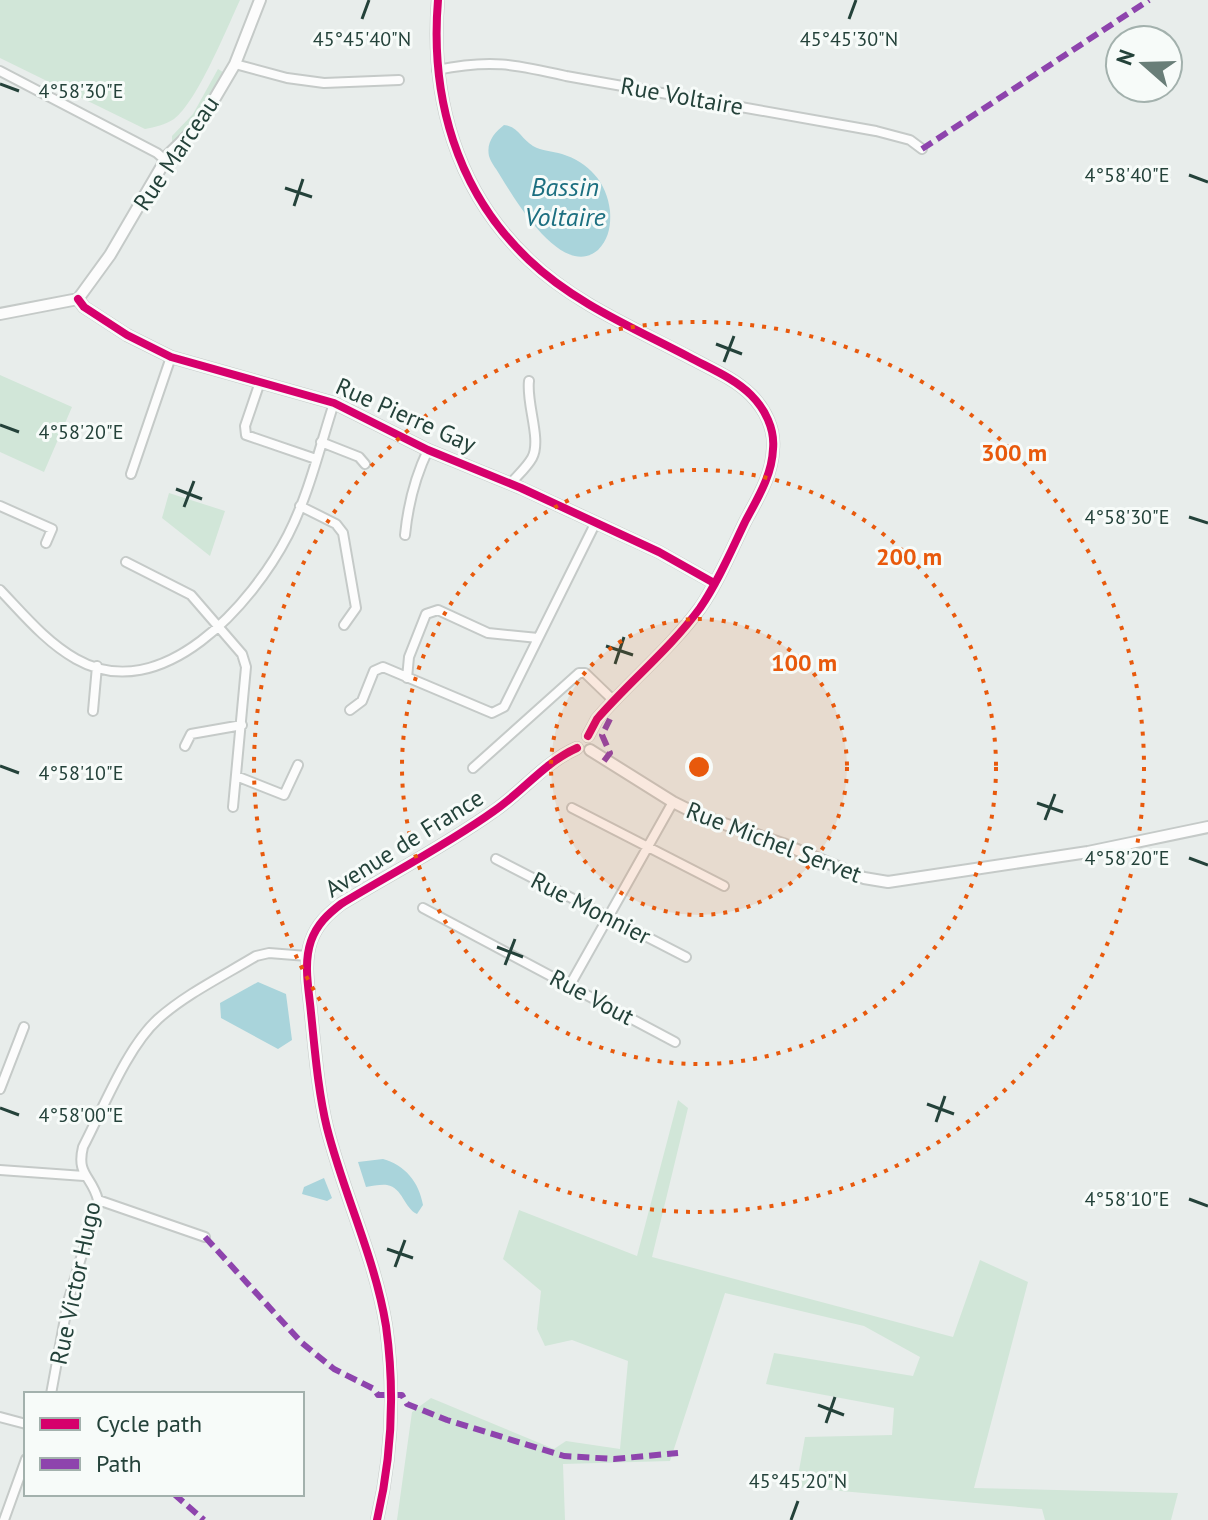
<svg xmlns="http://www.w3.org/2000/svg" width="1208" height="1520" viewBox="0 0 1208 1520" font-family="'PT Sans',sans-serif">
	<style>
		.green { fill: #d1e6d8 }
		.water { fill: #a9d4db }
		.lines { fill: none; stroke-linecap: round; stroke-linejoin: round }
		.minor-casing { stroke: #c5cac8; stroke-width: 12 }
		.tertiary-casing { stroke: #c5cac8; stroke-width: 14 }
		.minor { stroke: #fcfcfc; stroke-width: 8 }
		.tertiary { stroke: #fcfcfc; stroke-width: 10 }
		.quiet { stroke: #8e44ad; stroke-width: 6; stroke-dasharray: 12 6; stroke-linecap: butt }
		.cycleway-casing { stroke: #f7fbf9; stroke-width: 13 }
		.cycleway { stroke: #d6006c; stroke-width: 8 }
		.ticks { fill: none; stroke: #24423a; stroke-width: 3 }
		.ring { fill: none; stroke: #e8590c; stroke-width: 4; stroke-dasharray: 4 8 }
		.labels { text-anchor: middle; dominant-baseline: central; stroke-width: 6; stroke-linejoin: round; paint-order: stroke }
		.street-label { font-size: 24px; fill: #24423a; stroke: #f7fbf9 }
		.water-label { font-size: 26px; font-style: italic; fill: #1c6f80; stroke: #f7fbf9 }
		.ticks-label { font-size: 20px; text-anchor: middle; fill: #24423a; stroke: #f7fbf9; stroke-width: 6; stroke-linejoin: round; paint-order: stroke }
		.centre { fill: #e8590c; stroke: #f7fbf9; stroke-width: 4 }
		.ring-label { font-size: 24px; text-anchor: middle; font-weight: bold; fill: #e8590c; stroke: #f7fbf9; stroke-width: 6; stroke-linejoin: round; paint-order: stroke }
	</style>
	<rect width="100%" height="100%" fill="#e8edeb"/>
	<path class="green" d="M 0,0 L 240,0 C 227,28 197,102 174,119 C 165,125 155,127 145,129 L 0,58 Z
		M 218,69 L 223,72 L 195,122 L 172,142 L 172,136 L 193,114 Z
		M 0,375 L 72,407 L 44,472 L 0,452 Z
		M 169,493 L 225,511 L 210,556 L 162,518 Z
		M 678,1100 L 688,1108 L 652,1257 L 953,1337 L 980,1260 L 1028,1282 L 974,1488 L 1178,1493 L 1171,1520 L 1045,1520 L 1042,1509 L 796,1487 L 805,1437 L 892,1435 L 894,1408 L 766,1384 L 774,1353 L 913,1376 L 920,1357 L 864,1326 L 725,1293 L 670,1461 L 563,1464 L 565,1520 L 397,1520 L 412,1412 L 431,1398 L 554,1449 L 566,1441 L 620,1449 L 628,1361 L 572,1340 L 545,1346 L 537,1329 L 541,1291 L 503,1259 L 519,1210 L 637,1256 Z"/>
	<path class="water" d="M 504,125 C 519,127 521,139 533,146 C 542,151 552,151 562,154 C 588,162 607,182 610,211 C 611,225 609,239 598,250 C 563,280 516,201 501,177 C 498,171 491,163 489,156 C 486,142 495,132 504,125 Z
		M 258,982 L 286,994 L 292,1040 L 278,1049 L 221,1018 L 220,1003 Z
		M 383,1159 C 405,1165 419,1182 423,1205 L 417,1214 C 404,1208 403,1188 387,1185 C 382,1184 372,1186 366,1187 L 358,1162 Z
		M 324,1178 L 332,1198 L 327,1201 L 302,1194 L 304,1187 Z"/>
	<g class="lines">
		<defs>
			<path id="minor" d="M 235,64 L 287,78 L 324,83 L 399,80
				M 437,70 C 490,59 514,64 566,76 L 876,131 L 910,140 L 922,149
				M 0,71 L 157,153 L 165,160
				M 260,382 L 245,426 L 246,435 L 316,459
				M 321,442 L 359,457 L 365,464
				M 131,474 L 171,357
				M 511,483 C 518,475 527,467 532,458 C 542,440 526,404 529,381
				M 0,506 L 52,529 L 46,543
				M 300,506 L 336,524 L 343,533 L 356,608 L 344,625
				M 405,535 C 408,505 415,477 428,450
				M 126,562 L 191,595 L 242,654 L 246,667 L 233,807
				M 0,590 C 24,615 46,642 76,659 C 162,708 253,603 288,535 C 309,494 320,446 334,403
				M 407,678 L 409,657 L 426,614 L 438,610 L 488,633 L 538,638
				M 350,710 L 362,701 L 374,671 L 383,667 L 492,713 L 504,707 L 595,524
				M 93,711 L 97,666
				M 185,746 L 191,734 L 242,725
				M 473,768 L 579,673 L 585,673 L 613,700
				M 236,776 L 284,795 L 298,765
				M 572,808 L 724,886
				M 496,859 L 686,957
				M 423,908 L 675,1042
				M 570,985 L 673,802
				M 0,1089 L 24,1027
				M 0,1170 L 84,1176
				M 98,1200 L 205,1237
				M 51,1394 L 68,1302 L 98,1200 C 92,1176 76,1175 83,1147 C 103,1109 127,1047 158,1019 C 186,994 223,976 256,956 L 269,953 L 307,956
				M 0,1417 L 26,1424
				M 4,1520 L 26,1459"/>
			<path id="tertiary" d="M 438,0 C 430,97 456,191 529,260 C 574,303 634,328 689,357 C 709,368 734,378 751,395 C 765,409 775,429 773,449 C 772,476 757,499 745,522 C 731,551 718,582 700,608 C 670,649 630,681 597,719 L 588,736
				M 78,299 L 84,307 L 127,335 L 171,357 L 334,403 L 428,450 L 521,488 L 659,552 L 714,583
				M 78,299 L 110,255 L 169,154 L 199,125 L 235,64 L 260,0
				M 0,314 L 78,299
				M 590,750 L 673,802 L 701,816 L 783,844 L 864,878 L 888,882 L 1088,852 L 1208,827
				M 377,1520 C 392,1456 395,1391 386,1326 C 375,1258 344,1195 327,1128 C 318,1091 315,1051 311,1013 C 309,990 303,964 311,941 C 317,924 328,914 341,904 C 392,873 445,846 494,811 C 522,792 545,762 577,748"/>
		</defs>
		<use href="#minor" class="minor-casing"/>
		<use href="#tertiary" class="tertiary-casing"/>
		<use href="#minor" class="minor"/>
		<use href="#tertiary" class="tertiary"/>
		<path class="quiet" d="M 922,149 L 1149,0
			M 604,761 L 610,753 L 602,735 L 610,719
			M 205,1237 L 302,1343 L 334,1369 L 374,1389 L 378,1395 L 402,1395 L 407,1404 L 447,1420 L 564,1456 L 614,1459 L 678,1453
			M 174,1494 L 204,1520"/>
		<defs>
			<path id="cycleway" d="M 438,0 C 430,97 456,191 529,260 C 574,303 634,328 689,357 C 709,368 734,378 751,395 C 765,409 775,429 773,449 C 772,476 757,499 745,522 C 731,551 718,582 700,608 C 670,649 630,681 597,719 L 588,736
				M 78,299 L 84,307 L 127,335 L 171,357 L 334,403 L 428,450 L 521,488 L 659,552 L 714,583
				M 377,1520 C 392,1456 395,1391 386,1326 C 375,1258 344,1195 327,1128 C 318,1091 315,1051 311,1013 C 309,990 303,964 311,941 C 317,924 328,914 341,904 C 392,873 445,846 494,811 C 522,792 545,762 577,748"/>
		</defs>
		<use href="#cycleway" class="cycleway-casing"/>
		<use href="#cycleway" class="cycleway"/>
	</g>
	<path class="ticks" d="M 362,19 L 369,0M 849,19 L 856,0M 0,84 L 19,91M 1189,175 L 1208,182M 285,188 L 312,197M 294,206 L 303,179M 716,344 L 742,354M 724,362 L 734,336M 0,425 L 19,432M 176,489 L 202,499M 184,507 L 194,481M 1189,517 L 1208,523M 606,646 L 633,655M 615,664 L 624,637M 0,766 L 19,773M 1037,803 L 1063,812M 1045,820 L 1055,794M 1189,858 L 1208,865M 497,947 L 523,957M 505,965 L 515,939M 927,1104 L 954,1114M 0,1108 L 19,1115M 936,1122 L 945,1096M 1189,1199 L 1208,1206M 387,1249 L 413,1258M 395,1267 L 405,1240M 818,1405 L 844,1415M 826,1423 L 835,1397M 791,1520 L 798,1501"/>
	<circle cx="699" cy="767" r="148" fill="#e8590c" fill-opacity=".12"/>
	<g class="ring">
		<circle cx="699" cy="767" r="148"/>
		<circle cx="699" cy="767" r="297"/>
		<circle cx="699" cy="767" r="445"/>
	</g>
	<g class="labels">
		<g class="street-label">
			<text transform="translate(682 96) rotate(10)">Rue Voltaire</text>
			<text transform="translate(176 153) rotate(-56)">Rue Marceau</text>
			<text transform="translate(406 415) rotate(24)">Rue Pierre Gay</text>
			<text transform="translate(774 842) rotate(21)">Rue Michel Servet</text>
			<text transform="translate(404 843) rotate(-32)">Avenue de France</text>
			<text transform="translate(591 908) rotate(27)">Rue Monnier</text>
			<text transform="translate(592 997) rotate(28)">Rue Vout</text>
			<text transform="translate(75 1283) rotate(-78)">Rue Victor Hugo</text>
		</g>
		<g class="water-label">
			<text x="565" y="186">Bassin<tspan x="565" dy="30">Voltaire</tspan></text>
		</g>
	</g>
	<g class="ticks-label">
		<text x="362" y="46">45°45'40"N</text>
		<text x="849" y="46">45°45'30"N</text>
		<text x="81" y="98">4°58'30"E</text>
		<text x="1127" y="182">4°58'40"E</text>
		<text x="81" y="439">4°58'20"E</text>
		<text x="1127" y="524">4°58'30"E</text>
		<text x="81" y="780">4°58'10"E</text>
		<text x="1127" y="865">4°58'20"E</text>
		<text x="81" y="1122">4°58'00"E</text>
		<text x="1127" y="1206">4°58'10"E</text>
		<text x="798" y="1488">45°45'20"N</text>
	</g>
	<circle cx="699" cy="767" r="12" class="centre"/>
	<g class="ring-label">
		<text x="1014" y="461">300 m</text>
		<text x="909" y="565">200 m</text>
		<text x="804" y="671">100 m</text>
	</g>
	<rect x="24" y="1392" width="280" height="104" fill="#f7fbf9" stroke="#a3b1ad" stroke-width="2"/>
	<rect x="40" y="1418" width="40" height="12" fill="#d6006c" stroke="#a3b1ad" stroke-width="2"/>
	<text x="96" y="1432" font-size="24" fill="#24423a">Cycle path</text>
	<rect x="40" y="1458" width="40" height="12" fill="#8e44ad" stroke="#a3b1ad" stroke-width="2"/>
	<text x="96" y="1472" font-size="24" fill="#24423a">Path</text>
	<g transform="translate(1144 64) rotate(290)"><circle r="38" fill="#f7fbf9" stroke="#a3b1ad" stroke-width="2"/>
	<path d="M0-6L14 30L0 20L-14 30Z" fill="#697e78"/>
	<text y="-12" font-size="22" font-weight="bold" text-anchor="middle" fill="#24423a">N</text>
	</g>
</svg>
